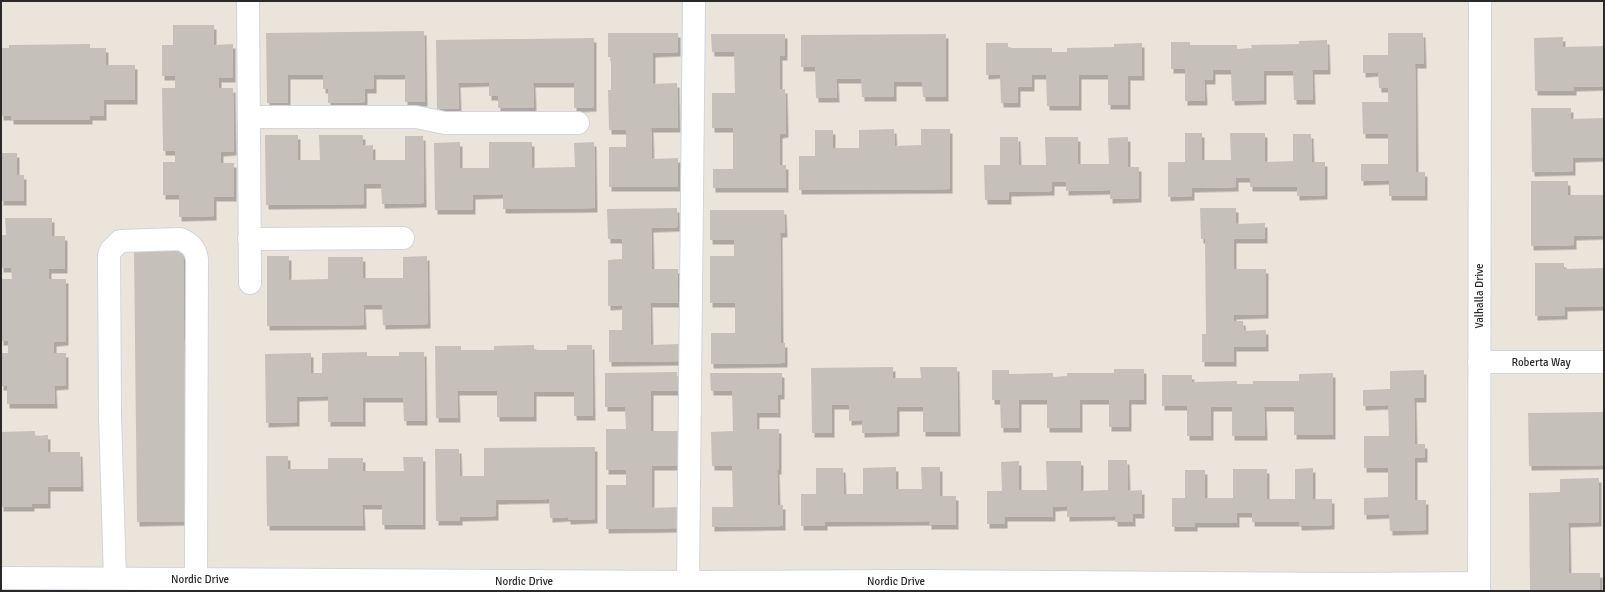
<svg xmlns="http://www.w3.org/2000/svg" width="1605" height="592" viewBox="0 0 1605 592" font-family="Signika,sans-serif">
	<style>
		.building { fill: #c6c0bb; filter: url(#shadow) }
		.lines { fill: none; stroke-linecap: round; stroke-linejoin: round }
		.minor-casing { stroke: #d1d4e1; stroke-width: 24 }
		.minor { stroke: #fff; stroke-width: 22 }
		.labels { text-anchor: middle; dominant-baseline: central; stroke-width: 3; stroke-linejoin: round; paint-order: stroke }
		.street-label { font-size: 11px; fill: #292929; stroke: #fff }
	</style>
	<defs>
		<filter id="shadow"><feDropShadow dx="2.5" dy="4.5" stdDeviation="0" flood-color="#0004"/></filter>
	</defs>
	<rect width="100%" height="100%" fill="#eae4db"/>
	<path class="building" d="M 173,25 L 214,25 L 214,45 L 233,44 L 233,78 L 219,78 L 219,88 L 233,88 L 234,151 L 221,152 L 221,163 L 234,163 L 234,197 L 214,197 L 214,216 L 179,217 L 179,195 L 163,195 L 163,162 L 175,162 L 175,151 L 163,151 L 162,88 L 175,88 L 175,76 L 162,76 L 162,45 L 173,45 Z
		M 424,31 L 425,102 L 405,102 L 405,75 L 374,75 L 374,89 L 365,89 L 365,102 L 328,103 L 328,89 L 323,89 L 323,75 L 288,75 L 288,103 L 267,103 L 266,33 Z
		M 608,33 L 678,33 L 678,52 L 653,53 L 653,84 L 677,83 L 678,128 L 651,128 L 652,159 L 678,158 L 678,187 L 609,187 L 609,147 L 626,147 L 626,130 L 609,130 L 608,90 L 611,90 L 611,57 L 608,57 Z
		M 1388,33 L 1423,33 L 1424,64 L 1415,64 L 1416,172 L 1425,172 L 1425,196 L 1389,196 L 1389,180 L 1361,181 L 1361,164 L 1388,164 L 1388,134 L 1363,134 L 1362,102 L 1388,102 L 1388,88 L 1379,88 L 1378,72 L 1363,73 L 1363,55 L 1388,55 Z
		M 711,34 L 785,34 L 785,56 L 780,56 L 780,89 L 785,89 L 786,133 L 780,134 L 780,165 L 786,165 L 786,188 L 713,188 L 713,169 L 733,169 L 733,128 L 712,128 L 712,93 L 735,93 L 734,52 L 712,52 Z
		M 946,34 L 946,97 L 923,97 L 922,82 L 894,82 L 894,97 L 862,97 L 861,79 L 836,79 L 837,98 L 816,98 L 815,67 L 801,67 L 801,35 Z
		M 1563,37 L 1563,47 L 1604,46 L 1604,86 L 1574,87 L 1574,91 L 1535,91 L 1534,38 Z
		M 594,38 L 594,107 L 574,108 L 574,83 L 533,83 L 534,108 L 498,108 L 498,96 L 489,96 L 489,82 L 458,83 L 459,109 L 437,109 L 436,40 Z
		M 1327,40 L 1328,70 L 1312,70 L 1313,100 L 1294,100 L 1293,71 L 1264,71 L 1264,100 L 1232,101 L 1231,70 L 1213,70 L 1213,80 L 1204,80 L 1205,101 L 1185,101 L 1185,69 L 1171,69 L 1171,42 L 1190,42 L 1190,45 L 1237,45 L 1237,49 L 1252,48 L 1251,45 L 1299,44 L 1299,41 Z
		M 986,43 L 1008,43 L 1008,48 L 1052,48 L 1052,52 L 1067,52 L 1067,48 L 1114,47 L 1114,44 L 1142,43 L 1142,76 L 1128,76 L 1128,105 L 1108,105 L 1108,75 L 1079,75 L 1079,106 L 1047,106 L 1046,75 L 1032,75 L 1032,87 L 1018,87 L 1018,103 L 1001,103 L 1000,74 L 986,75 Z
		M 90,44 L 90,48 L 106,48 L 106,65 L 135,65 L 135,100 L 104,100 L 104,116 L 90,116 L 90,120 L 11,120 L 11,116 L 1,116 L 1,48 L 9,48 L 9,45 Z
		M 1531,108 L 1571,108 L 1571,119 L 1604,118 L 1604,157 L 1573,158 L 1573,171 L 1532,172 Z
		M 894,129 L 895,146 L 921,145 L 921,129 L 950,129 L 950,189 L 799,190 L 799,156 L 815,156 L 815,130 L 833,130 L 833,148 L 859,148 L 859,130 Z
		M 1185,133 L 1202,133 L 1202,160 L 1231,160 L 1230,133 L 1265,133 L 1265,162 L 1293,161 L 1293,134 L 1311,134 L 1312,162 L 1325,162 L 1325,195 L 1297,196 L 1297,187 L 1250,187 L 1250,178 L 1236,178 L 1236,187 L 1192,188 L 1192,196 L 1168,197 L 1168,162 L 1185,162 Z
		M 265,135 L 298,135 L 298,160 L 320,160 L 319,135 L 363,135 L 363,146 L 373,145 L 373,160 L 405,160 L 405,136 L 423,136 L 424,203 L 382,204 L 381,184 L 364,184 L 364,204 L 266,205 Z
		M 1000,137 L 1018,137 L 1019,165 L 1046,165 L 1045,137 L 1078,137 L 1078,164 L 1109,164 L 1108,138 L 1128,137 L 1128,167 L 1139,167 L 1139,198 L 1110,199 L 1110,190 L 1066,191 L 1066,182 L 1052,182 L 1052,191 L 1009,192 L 1009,200 L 985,200 L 984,165 L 1000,165 Z
		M 460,142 L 460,168 L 489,168 L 489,142 L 532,142 L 532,168 L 575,167 L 574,143 L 594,142 L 595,208 L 503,209 L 503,194 L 473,195 L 473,210 L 435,210 L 434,143 Z
		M 1,153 L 17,153 L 17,175 L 24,175 L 24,201 L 1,201 Z
		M 1531,181 L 1568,181 L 1568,195 L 1604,195 L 1604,235 L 1574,236 L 1574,245 L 1531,246 Z
		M 677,208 L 678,227 L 651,228 L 652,269 L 678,269 L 678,303 L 650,303 L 651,345 L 679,344 L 679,361 L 609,362 L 609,330 L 622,330 L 622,305 L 608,306 L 608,260 L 622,259 L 622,239 L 608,239 L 607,209 Z
		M 1200,208 L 1236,208 L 1236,224 L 1265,223 L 1265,239 L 1234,239 L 1234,269 L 1266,269 L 1266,314 L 1234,315 L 1234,321 L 1243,321 L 1244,331 L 1266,330 L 1266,347 L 1234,347 L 1234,362 L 1202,362 L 1202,334 L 1206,334 L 1205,239 L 1201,239 Z
		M 710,210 L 784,210 L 785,233 L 780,233 L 781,343 L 785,343 L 785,363 L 711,364 L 711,333 L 735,333 L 735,303 L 710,303 L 710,256 L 734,256 L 734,240 L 710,240 Z
		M 5,218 L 52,218 L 52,236 L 65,236 L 65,269 L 49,269 L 49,279 L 66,279 L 66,341 L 54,342 L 54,353 L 66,353 L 66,385 L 54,386 L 55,404 L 7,404 L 7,386 L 1,386 L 1,353 L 8,353 L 8,341 L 1,341 L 1,279 L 12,279 L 11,268 L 1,268 L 1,235 L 6,235 Z
		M 183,247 L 186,521 L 137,522 L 134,248 Z
		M 267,256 L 289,256 L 289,280 L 328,279 L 328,257 L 363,257 L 363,278 L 403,278 L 403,257 L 427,256 L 428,324 L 383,325 L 382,305 L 363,305 L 364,325 L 267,326 Z
		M 1535,263 L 1564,263 L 1564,269 L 1604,268 L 1604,306 L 1565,307 L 1565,315 L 1535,316 Z
		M 534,345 L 534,350 L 567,350 L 567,345 L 592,345 L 593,416 L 574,416 L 574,392 L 534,392 L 534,417 L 497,417 L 497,391 L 457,391 L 458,418 L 436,418 L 435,346 L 461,346 L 461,350 L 494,350 L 494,346 Z
		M 367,352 L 367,356 L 399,356 L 399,352 L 424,352 L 425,421 L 404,421 L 403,398 L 363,398 L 363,422 L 328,422 L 328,396 L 297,397 L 297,422 L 266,423 L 265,354 L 311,353 L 311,373 L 322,373 L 322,353 Z
		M 893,367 L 893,378 L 921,378 L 920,367 L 957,367 L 958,432 L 923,432 L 923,407 L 897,407 L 897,432 L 862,433 L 862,420 L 849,421 L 849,405 L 832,405 L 832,433 L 812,433 L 811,368 Z
		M 1114,369 L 1144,369 L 1144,400 L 1129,400 L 1129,427 L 1109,427 L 1109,400 L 1080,400 L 1080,428 L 1047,428 L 1047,400 L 1019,400 L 1019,428 L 1001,428 L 1000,400 L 992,400 L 992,370 L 1009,370 L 1009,374 L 1053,373 L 1053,377 L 1067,376 L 1067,373 L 1114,373 Z
		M 1424,370 L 1424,398 L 1414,398 L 1415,444 L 1425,444 L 1425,458 L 1415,458 L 1415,500 L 1426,500 L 1426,530 L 1390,531 L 1389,514 L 1364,515 L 1364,498 L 1388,497 L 1388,468 L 1364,468 L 1364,436 L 1389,436 L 1388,405 L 1363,406 L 1363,390 L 1390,389 L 1390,371 Z
		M 677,372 L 678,391 L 651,391 L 651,431 L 678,431 L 678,466 L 652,466 L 652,508 L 679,507 L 679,528 L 606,529 L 606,485 L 626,485 L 626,470 L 606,470 L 606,429 L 626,429 L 625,407 L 605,407 L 605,373 Z
		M 710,373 L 782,373 L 782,395 L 778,395 L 778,413 L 757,413 L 757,429 L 779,429 L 779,470 L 777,470 L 778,505 L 783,505 L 783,526 L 712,527 L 712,507 L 733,507 L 732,466 L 712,466 L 711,432 L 733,431 L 732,391 L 711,391 Z
		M 1333,373 L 1333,435 L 1294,435 L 1294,407 L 1264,407 L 1265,436 L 1232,436 L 1232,407 L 1211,407 L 1211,436 L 1187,436 L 1187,406 L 1162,406 L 1162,375 L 1192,375 L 1192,382 L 1237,381 L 1237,384 L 1253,384 L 1253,381 L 1299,381 L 1299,374 Z
		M 1604,412 L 1604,465 L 1529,466 L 1528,413 Z
		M 35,431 L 35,436 L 48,435 L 48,452 L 80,452 L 81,487 L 48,487 L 48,504 L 32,504 L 32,507 L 1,507 L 1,432 Z
		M 595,447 L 595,519 L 568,520 L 568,517 L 550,518 L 549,499 L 496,500 L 496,516 L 460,517 L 460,521 L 436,521 L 435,449 L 459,449 L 460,476 L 484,476 L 484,448 Z
		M 266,456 L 288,456 L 288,469 L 328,469 L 328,458 L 363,458 L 363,471 L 404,471 L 403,457 L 423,457 L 423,525 L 382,525 L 382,505 L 362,505 L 363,526 L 267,526 Z
		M 1108,460 L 1127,460 L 1128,491 L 1142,490 L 1142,514 L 1133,514 L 1133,522 L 1115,522 L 1115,516 L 1067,517 L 1067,506 L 1053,507 L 1053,517 L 1005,517 L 1005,524 L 987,524 L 987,491 L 1002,491 L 1001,462 L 1019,461 L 1019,490 L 1047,490 L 1046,461 L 1081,461 L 1081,491 L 1108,490 Z
		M 896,467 L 896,489 L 922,489 L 921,467 L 940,467 L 940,496 L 956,496 L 956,525 L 929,525 L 929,521 L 825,522 L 825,526 L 801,526 L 801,494 L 816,494 L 816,468 L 843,468 L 844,494 L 863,494 L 863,468 Z
		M 1313,468 L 1313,499 L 1332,499 L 1332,525 L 1299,526 L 1299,522 L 1252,522 L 1252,513 L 1237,513 L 1237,523 L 1195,523 L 1195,527 L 1172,527 L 1172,498 L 1185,498 L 1185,470 L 1205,470 L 1205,498 L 1233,498 L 1233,469 L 1267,469 L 1267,499 L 1295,499 L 1295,469 Z
		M 1599,478 L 1599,522 L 1568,523 L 1569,573 L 1600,573 L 1600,591 L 1530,591 L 1529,493 L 1560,492 L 1560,479 Z"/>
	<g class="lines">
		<defs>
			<path id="minor" d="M 248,1 L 250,283
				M 249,117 L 416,117 L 445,123 L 578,123
				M 249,239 L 403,238
				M 1479,362 L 1604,362
				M 1,578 L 688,582 L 913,581 L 1353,584 L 1479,583
				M 115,578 L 110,416 L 109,255 L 111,250 L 120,241 L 180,239 C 190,243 195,248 197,259 L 196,579
				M 688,582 L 694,1
				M 1479,591 L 1480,1"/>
		</defs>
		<use href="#minor" class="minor-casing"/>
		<use href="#minor" class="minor"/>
	</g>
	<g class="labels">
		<g class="street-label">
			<text transform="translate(1479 296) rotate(-90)">Valhalla Drive</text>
			<text x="1541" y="362">Roberta Way</text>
			<text x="200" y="579">Nordic Drive</text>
			<text x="524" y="581">Nordic Drive</text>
			<text x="896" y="581">Nordic Drive</text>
		</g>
	</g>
	<rect width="1605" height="592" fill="none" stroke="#292929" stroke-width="4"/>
</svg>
